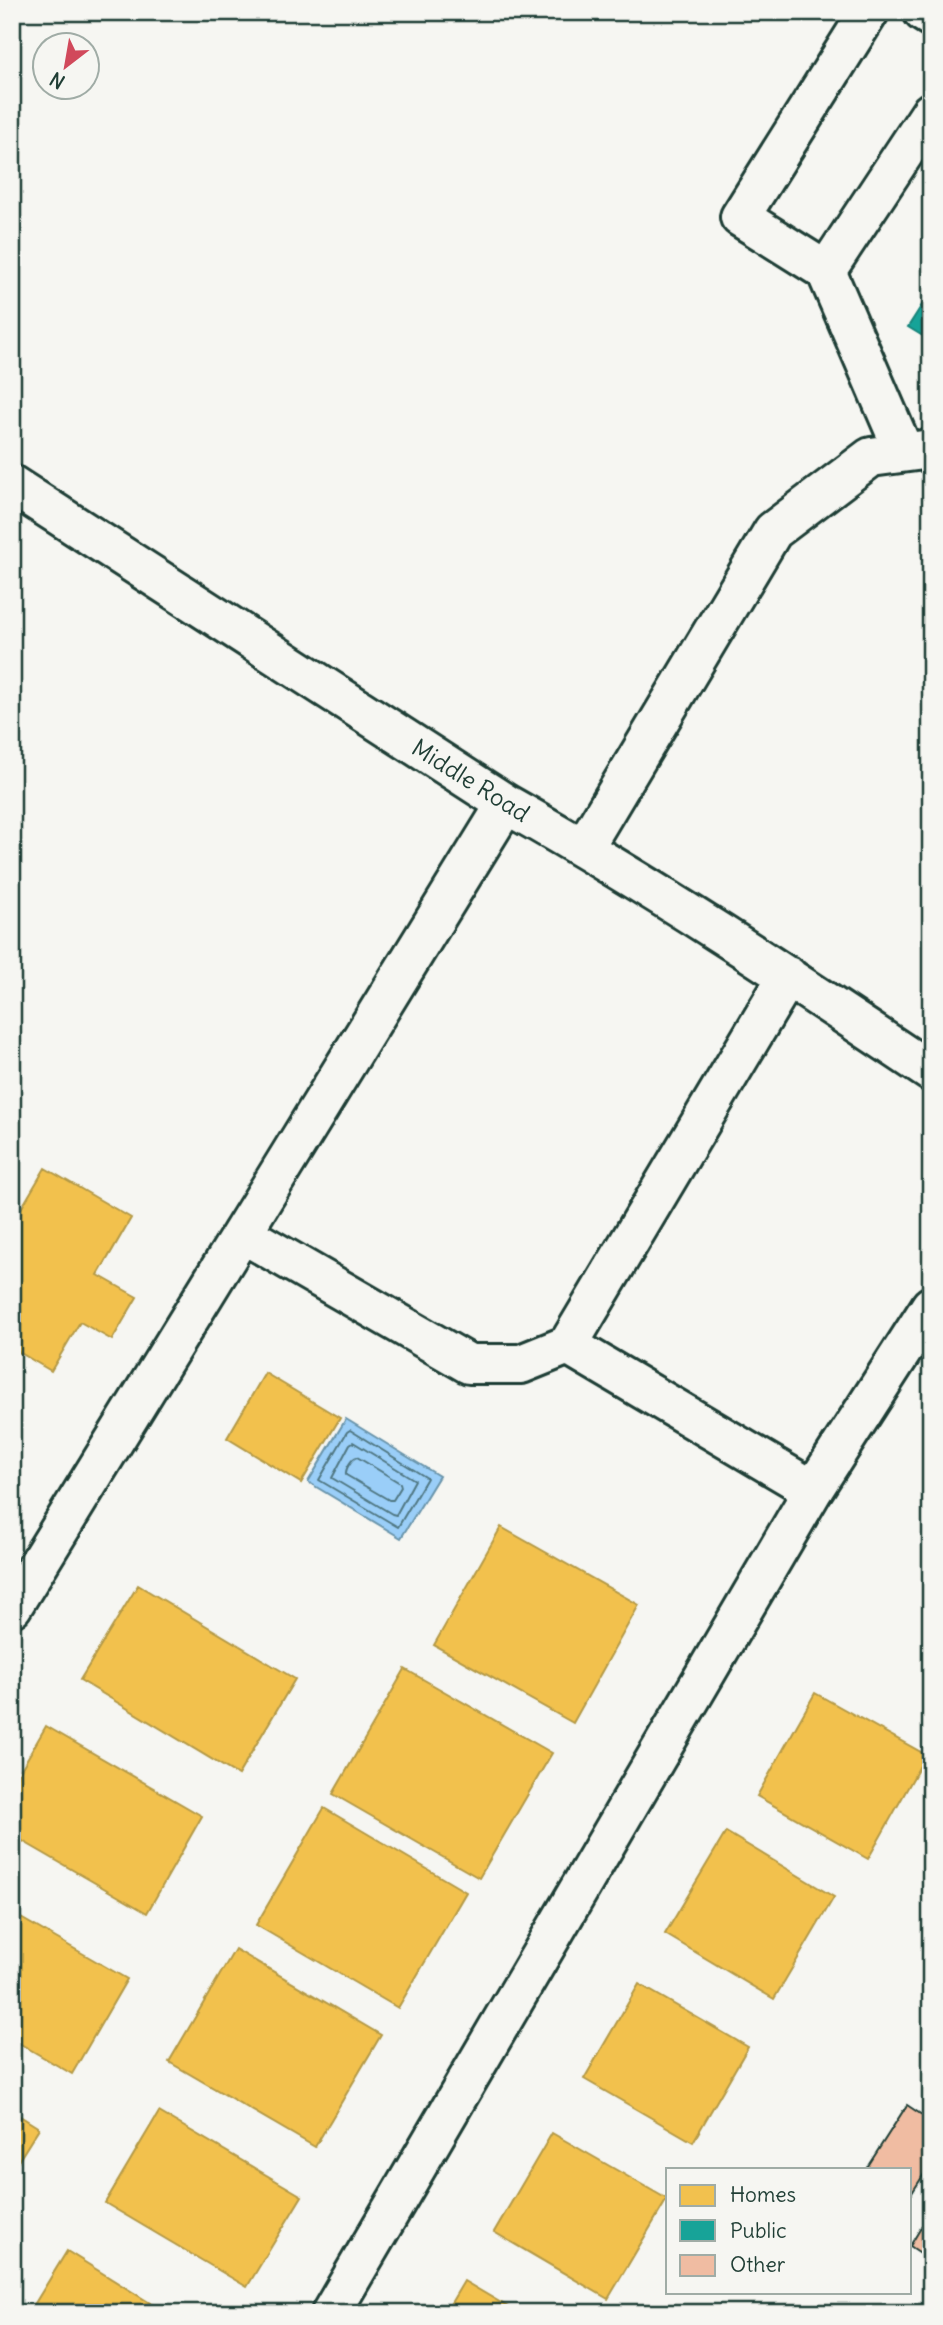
<svg xmlns="http://www.w3.org/2000/svg" width="943" height="2325" viewBox="0 0 943 2325" font-family="Delius,sans-serif">
	<style>
		.water { fill: #9acef8; stroke: #6994aa; stroke-width: 2 }
		.homes { fill: #f2c14e; stroke: #b39946; stroke-width: 2 }
		.public { fill: #17a398; stroke: #19847a; stroke-width: 2 }
		.lines { fill: none; stroke-linecap: round; stroke-linejoin: round }
		.shore { stroke: #507782; stroke-width: 2 }
		.building { fill: #f0bca2; stroke: #1f3d34; stroke-width: 2 }
		.minor-casing { stroke: #1f3d34; stroke-width: 44 }
		.minor { stroke: #f6f6f2; stroke-width: 38 }
		.labels { text-anchor: middle; dominant-baseline: central; stroke-width: 7; stroke-linejoin: round; paint-order: stroke }
		.street-label { font-size: 24px; fill: #1f3d34; stroke: #f6f6f2 }
	</style>
	<rect width="100%" height="100%" fill="#f6f6f2"/>
	<filter id="ink" filterUnits="userSpaceOnUse"><feTurbulence type="fractalNoise" baseFrequency=".0143" numOctaves="2"/><feDisplacementMap in="SourceGraphic" scale="14" xChannelSelector="R" yChannelSelector="G"/><feConvolveMatrix kernelMatrix="1 2 1 2 8 2 1 2 1" color-interpolation-filters="sRGB"/></filter>
	<g filter="url(#ink)">
		<path class="water" d="M 346,1419 L 439,1476 L 401,1538 L 308,1482 Z"/>
		<path class="homes" d="M 45,1168 L 131,1218 L 98,1275 L 137,1297 L 112,1340 L 80,1322 L 51,1371 L 12,1348 L 12,1224 Z
			M 265,1373 L 340,1418 L 301,1483 L 227,1438 Z
			M 501,1527 L 639,1605 L 573,1723 L 434,1645 Z
			M 138,1585 L 295,1679 L 238,1775 L 80,1680 Z
			M 405,1669 L 552,1753 L 479,1878 L 333,1794 Z
			M 815,1693 L 926,1755 L 868,1859 L 757,1796 Z
			M 46,1726 L 202,1816 L 147,1913 L 12,1835 L 12,1785 Z
			M 324,1808 L 466,1892 L 398,2008 L 256,1925 Z
			M 726,1832 L 834,1897 L 774,1999 L 665,1934 Z
			M 14,1914 L 127,1979 L 72,2074 L 12,2039 L 12,1918 Z
			M 235,1949 L 381,2035 L 315,2147 L 169,2062 Z
			M 639,1984 L 748,2047 L 693,2142 L 584,2079 Z
			M 12,2111 L 39,2128 L 12,2171 Z
			M 159,2112 L 302,2196 L 247,2287 L 105,2203 Z
			M 552,2133 L 667,2199 L 608,2299 L 494,2232 Z
			M 67,2251 L 166,2313 L 29,2313 Z
			M 464,2281 L 518,2313 L 445,2313 Z"/>
		<path class="public" d="M 931,291 L 931,341 L 908,327 Z"/>
		<g class="lines">
			<path class="shore" d="M 350,1430 L 427,1478 L 398,1527 L 319,1480 L 347,1432 Z
				M 353,1442 L 415,1480 L 396,1515 L 392,1514 L 332,1478 L 350,1444 Z
				M 357,1457 L 400,1483 L 401,1487 L 393,1500 L 389,1500 L 346,1475 C 345,1469 352,1458 357,1457 Z"/>
		</g>
		<path class="building" d="M 907,2105 L 931,2121 L 931,2163 L 910,2196 L 910,2169 L 866,2169 Z
			M 931,2211 L 931,2260 L 910,2246 Z"/>
		<g class="lines">
			<defs>
				<path id="minor" d="M 923,12 L 931,17
					M 826,271 L 740,217 L 869,12
					M 904,452 L 826,271 L 931,112
					M 12,485 L 506,804 C 652,886 792,979 931,1072
					M 584,847 L 773,531 L 871,457 L 931,449
					M 242,1233 L 469,1364 L 521,1364 L 568,1345 L 813,1490
					M 568,1345 L 788,976
					M 12,1607 L 506,804
					M 331,2313 L 813,1490 L 931,1306"/>
			</defs>
			<use href="#minor" class="minor-casing"/>
			<use href="#minor" class="minor"/>
		</g>
	</g>
	<g class="labels">
		<g class="street-label">
			<text transform="translate(471 780) rotate(32)">Middle Road</text>
		</g>
	</g>
	<rect width="943" height="2325" fill="none" stroke="#f6f6f2" stroke-width="42"/>
	<rect x="21" y="21" width="901" height="2283" fill="none" stroke="#1f3d34" stroke-width="2.5" filter="url(#ink)"/>
	<rect x="666" y="2168" width="245" height="126" fill="#f6f6f2" stroke="#a0aca6" stroke-width="2"/>
	<rect x="680" y="2185" width="35" height="21" fill="#f2c14e" stroke="#a0aca6" stroke-width="2"/>
	<text x="730" y="2202" font-size="21" fill="#1f3d34">Homes</text>
	<rect x="680" y="2220" width="35" height="21" fill="#17a398" stroke="#a0aca6" stroke-width="2"/>
	<text x="730" y="2238" font-size="21" fill="#1f3d34">Public</text>
	<rect x="680" y="2255" width="35" height="21" fill="#f0bca2" stroke="#a0aca6" stroke-width="2"/>
	<text x="730" y="2272" font-size="21" fill="#1f3d34">Other</text>
	<g transform="translate(66 66) rotate(211)"><circle r="33" fill="#f6f6f2" stroke="#a0aca6" stroke-width="2"/>
	<path d="M0-5L12 26L0 18L-12 26Z" fill="#d1495b"/>
	<text y="-10" font-size="19" font-weight="bold" text-anchor="middle" fill="#1f3d34">N</text>
	</g>
</svg>
